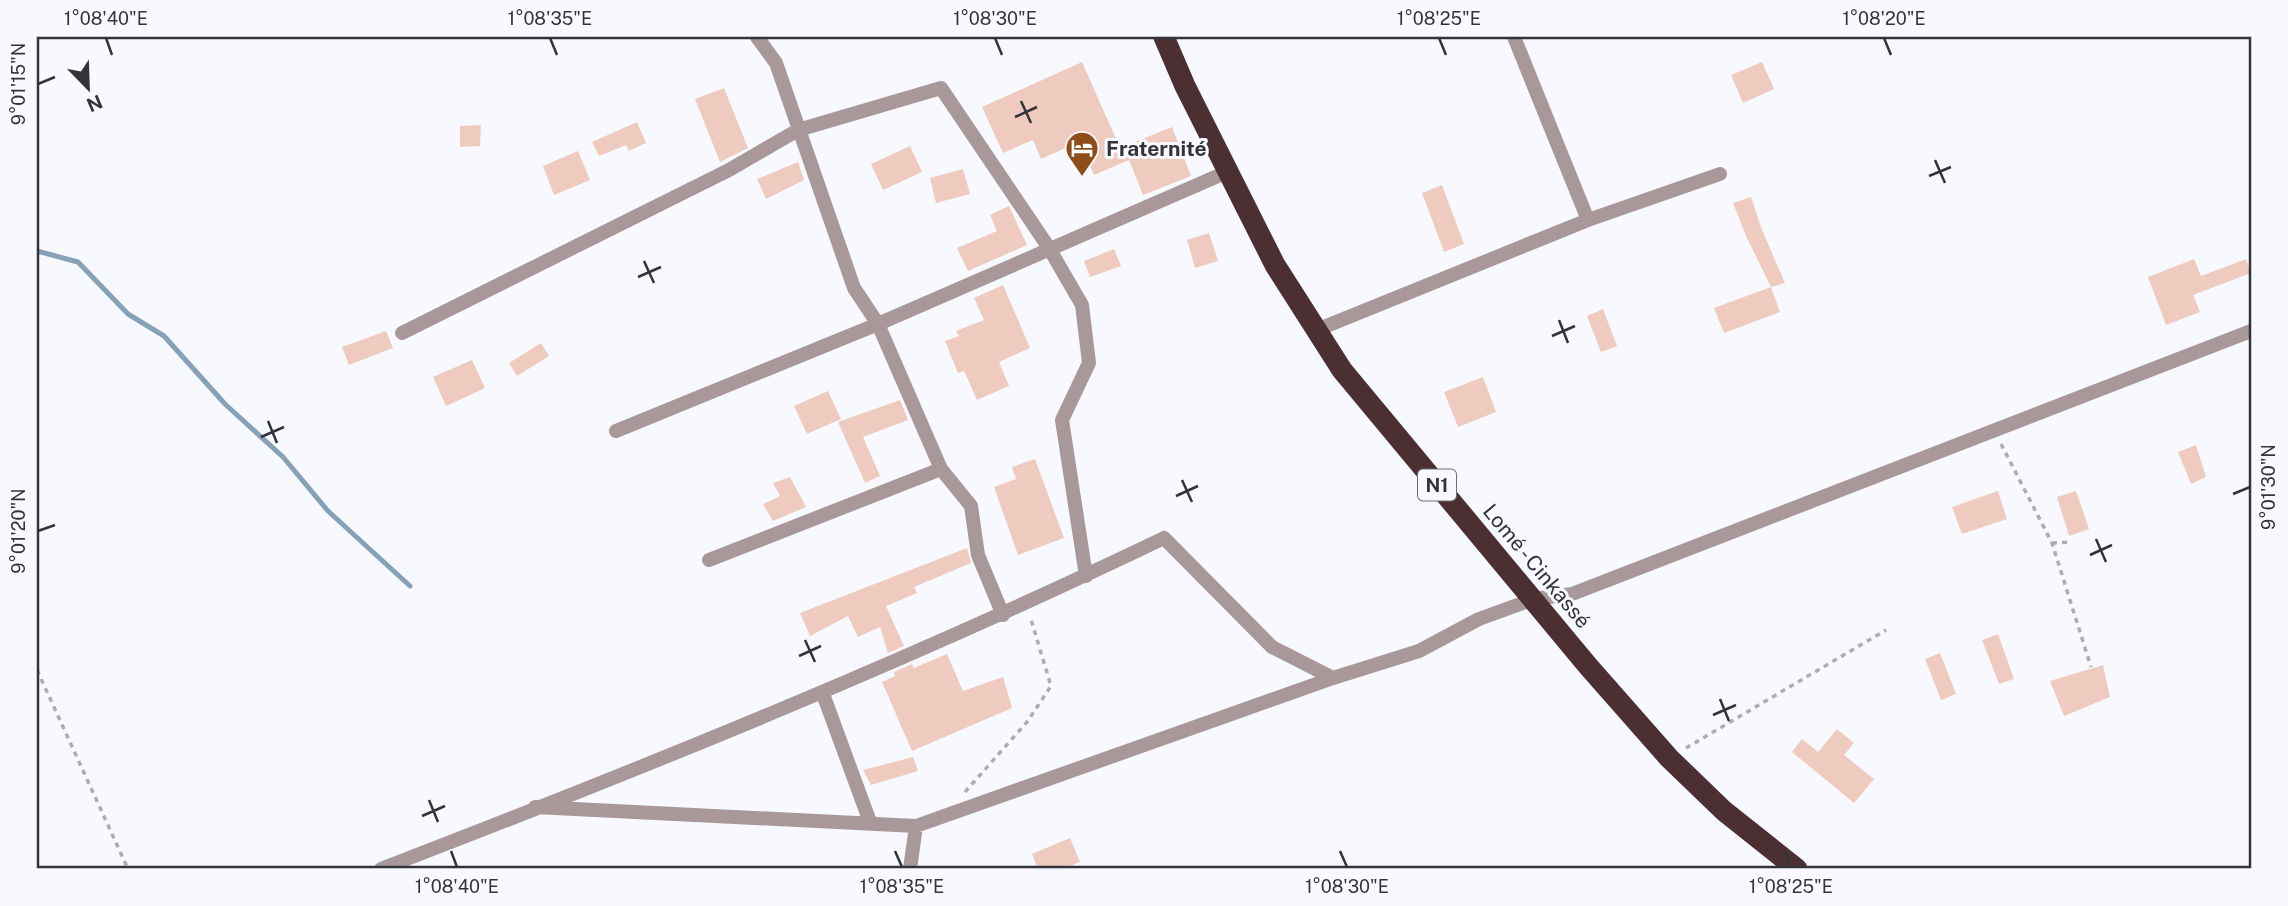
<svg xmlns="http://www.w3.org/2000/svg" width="2288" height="906" viewBox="0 0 2288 906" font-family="'Public Sans',sans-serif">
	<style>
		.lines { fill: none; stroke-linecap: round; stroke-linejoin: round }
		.stream { stroke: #87a1b7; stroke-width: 5 }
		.building { fill: #eecbbe }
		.path { stroke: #acadb2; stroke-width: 3.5; stroke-dasharray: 5 5; stroke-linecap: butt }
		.street { stroke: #a89899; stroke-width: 14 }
		.highway { stroke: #4c2f32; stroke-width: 21 }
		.ticks { fill: none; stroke: #333439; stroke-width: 2.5 }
		.labels { text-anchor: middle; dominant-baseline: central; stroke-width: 6; stroke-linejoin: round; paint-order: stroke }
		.shield { fill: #f8f9fe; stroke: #6e6f74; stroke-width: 2 }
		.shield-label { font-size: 19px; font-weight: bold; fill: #333439 }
		.poi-label { font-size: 21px; font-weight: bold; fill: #333439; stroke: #f8f9fe; text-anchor: start }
		.street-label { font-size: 21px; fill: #333439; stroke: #f8f9fe }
		.neatline { fill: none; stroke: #333439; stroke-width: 2.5 }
		.ticks-label { font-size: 18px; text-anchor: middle; fill: #333439 }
	</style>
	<rect width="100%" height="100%" fill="#f8f9fe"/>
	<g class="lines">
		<path class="stream" d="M 37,251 L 78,262 L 128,314 L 164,336 L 225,404 L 283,457 L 328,511 L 410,586"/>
	</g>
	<path class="building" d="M 1082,62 L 1120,148 L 1172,127 L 1191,176 L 1143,195 L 1129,160 L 1094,175 L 1079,142 L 1041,159 L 1033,140 L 1003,153 L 982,107 Z
		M 1762,62 L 1774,89 L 1743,103 L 1731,75 Z
		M 724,88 L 748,148 L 720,162 L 695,99 Z
		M 637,122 L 646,143 L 629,151 L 626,145 L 599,156 L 592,142 Z
		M 481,125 L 480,146 L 460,147 L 460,126 Z
		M 910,146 L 922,172 L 883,190 L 871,164 Z
		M 578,151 L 590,180 L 554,195 L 543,166 Z
		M 798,162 L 804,180 L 766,199 L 757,179 Z
		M 963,169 L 970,194 L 936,203 L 930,178 Z
		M 1442,185 L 1464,244 L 1444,252 L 1422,193 Z
		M 1751,197 L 1762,230 L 1785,283 L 1771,287 L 1746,236 L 1733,203 Z
		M 1009,206 L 1027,245 L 968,271 L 957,248 L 997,231 L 990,215 Z
		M 1209,233 L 1218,261 L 1195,268 L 1187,240 Z
		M 1114,249 L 1121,266 L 1090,277 L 1084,261 Z
		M 2194,259 L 2201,276 L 2246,259 L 2251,273 L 2193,295 L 2200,312 L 2166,325 L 2148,277 Z
		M 1003,285 L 1030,348 L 999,362 L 1009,386 L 977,400 L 964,371 L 958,373 L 945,341 L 959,336 L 956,331 L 984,320 L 974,298 Z
		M 1771,287 L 1780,312 L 1724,333 L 1714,308 Z
		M 1603,309 L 1617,346 L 1601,352 L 1587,316 Z
		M 386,331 L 393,348 L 349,365 L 342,347 Z
		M 541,343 L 549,356 L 517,376 L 509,363 Z
		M 472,360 L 485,388 L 446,406 L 433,377 Z
		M 1483,377 L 1496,412 L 1458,427 L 1444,392 Z
		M 828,391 L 841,419 L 807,434 L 794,406 Z
		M 900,400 L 908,420 L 863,437 L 880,476 L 865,483 L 838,422 Z
		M 2196,445 L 2206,477 L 2191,484 L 2178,452 Z
		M 1035,459 L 1064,538 L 1018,555 L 994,487 L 1016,479 L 1012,467 Z
		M 790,477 L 806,507 L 773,521 L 763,504 L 780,496 L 773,483 Z
		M 1998,491 L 2007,519 L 1962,534 L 1952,507 Z
		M 2076,491 L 2089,529 L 2069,536 L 2057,497 Z
		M 967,548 L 971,563 L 914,587 L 917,593 L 886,606 L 904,646 L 888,653 L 880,627 L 858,637 L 848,616 L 810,636 L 800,613 Z
		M 1998,634 L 2014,679 L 1999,684 L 1982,640 Z
		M 1940,653 L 1956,694 L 1941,700 L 1925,659 Z
		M 947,654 L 963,691 L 1003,677 L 1012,708 L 912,751 L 882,682 L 895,676 L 894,672 L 912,664 L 914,668 Z
		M 2103,665 L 2110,697 L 2064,716 L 2050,681 Z
		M 1837,729 L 1854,743 L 1844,755 L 1874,779 L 1854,803 L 1792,752 L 1802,739 L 1818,752 Z
		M 913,757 L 918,771 L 871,785 L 863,770 Z
		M 1070,838 L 1080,862 L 1063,869 L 1038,869 L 1032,854 Z"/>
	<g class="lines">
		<path class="path" d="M 2001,444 L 2052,543 L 2091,667
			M 2052,543 L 2072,542
			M 37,670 L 128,869
			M 1686,748 L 1886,630
			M 965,792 L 1027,722 L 1051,686 L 1030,616"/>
		<path class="street" d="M 757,37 L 776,63 L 854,288 L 878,324 L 941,469 L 971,506 L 978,555 L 1003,615
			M 1514,37 L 1588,220
			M 1314,331 L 1588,220 L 1720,174
			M 402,333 L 729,170 L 798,130 L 941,88 L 1049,248 L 1082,305 L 1089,363 L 1062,420 L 1086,576
			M 616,431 L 878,324 L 1227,172
			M 709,560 L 941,469
			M 823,694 L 870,822
			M 535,807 L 916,826 L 1333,678 L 1419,651 L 1479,619 L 1534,599 L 1572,594 L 2251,331
			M 381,869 C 646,767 908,661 1164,538 L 1272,647 L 1333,678
			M 910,869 L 916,826"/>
		<path class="highway" d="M 1164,37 L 1185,86 L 1275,265 L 1342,370 L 1588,666 L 1669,758 L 1724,811 L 1797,869"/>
	</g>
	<path class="ticks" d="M 106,38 L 112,55M 550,38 L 557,55M 995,38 L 1002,55M 1439,38 L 1446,55M 1884,38 L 1891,55M 38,84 L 55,77M 1021,101 L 1031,123M 1015,117 L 1037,107M 1935,160 L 1945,183M 1929,176 L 1951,167M 644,261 L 654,283M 638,277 L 661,267M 1559,320 L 1568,343M 1552,336 L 1575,326M 268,421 L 277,443M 261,437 L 284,427M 1182,480 L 1192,502M 2233,494 L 2250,487M 1176,496 L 1198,486M 38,531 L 55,525M 2096,539 L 2106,562M 2090,555 L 2112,545M 805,640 L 815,662M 799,656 L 821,646M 1720,699 L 1729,721M 1713,715 L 1736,705M 429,800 L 438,822M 422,816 L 445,806M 451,851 L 457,867M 895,851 L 902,867M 1340,851 L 1347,867M 1784,851 L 1791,867"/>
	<defs>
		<symbol id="hotel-pin" viewBox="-11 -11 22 30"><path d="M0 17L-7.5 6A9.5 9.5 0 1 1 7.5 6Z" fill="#8e4d19" stroke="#f8f9fe"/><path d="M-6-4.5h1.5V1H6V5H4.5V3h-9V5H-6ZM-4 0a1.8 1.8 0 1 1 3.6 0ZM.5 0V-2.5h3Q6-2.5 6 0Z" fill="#fff"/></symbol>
	</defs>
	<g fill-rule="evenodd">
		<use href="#hotel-pin" x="1063" y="129" width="38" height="52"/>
	</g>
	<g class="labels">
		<rect class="shield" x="1418" y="469.5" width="38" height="31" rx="5"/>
		<g class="shield-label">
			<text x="1437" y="485">N1</text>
		</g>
		<g class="poi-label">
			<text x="1106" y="148">Fraternité</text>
		</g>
		<g class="street-label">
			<text transform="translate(1537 566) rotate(50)">Lomé - Cinkassé</text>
		</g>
	</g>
	<rect width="2288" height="906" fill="none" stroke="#f8f9fe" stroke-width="77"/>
	<g transform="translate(88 88) rotate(157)" stroke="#f8f9fe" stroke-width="5" paint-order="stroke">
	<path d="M0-5L12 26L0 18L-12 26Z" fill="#333439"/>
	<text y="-10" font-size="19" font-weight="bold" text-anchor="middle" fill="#333439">N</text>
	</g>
	<rect x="38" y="38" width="2212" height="829" class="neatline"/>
	<g class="ticks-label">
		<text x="106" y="25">1°08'40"E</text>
		<text x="550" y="25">1°08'35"E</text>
		<text x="995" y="25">1°08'30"E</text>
		<text x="1439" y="25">1°08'25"E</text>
		<text x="1884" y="25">1°08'20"E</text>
		<text transform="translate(19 84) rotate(-90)" y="6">9°01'15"N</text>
		<text transform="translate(2269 487) rotate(-90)" y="6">9°01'30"N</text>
		<text transform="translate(19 531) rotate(-90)" y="6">9°01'20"N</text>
		<text x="457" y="893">1°08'40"E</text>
		<text x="902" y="893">1°08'35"E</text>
		<text x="1347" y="893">1°08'30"E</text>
		<text x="1791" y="893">1°08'25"E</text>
	</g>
</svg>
